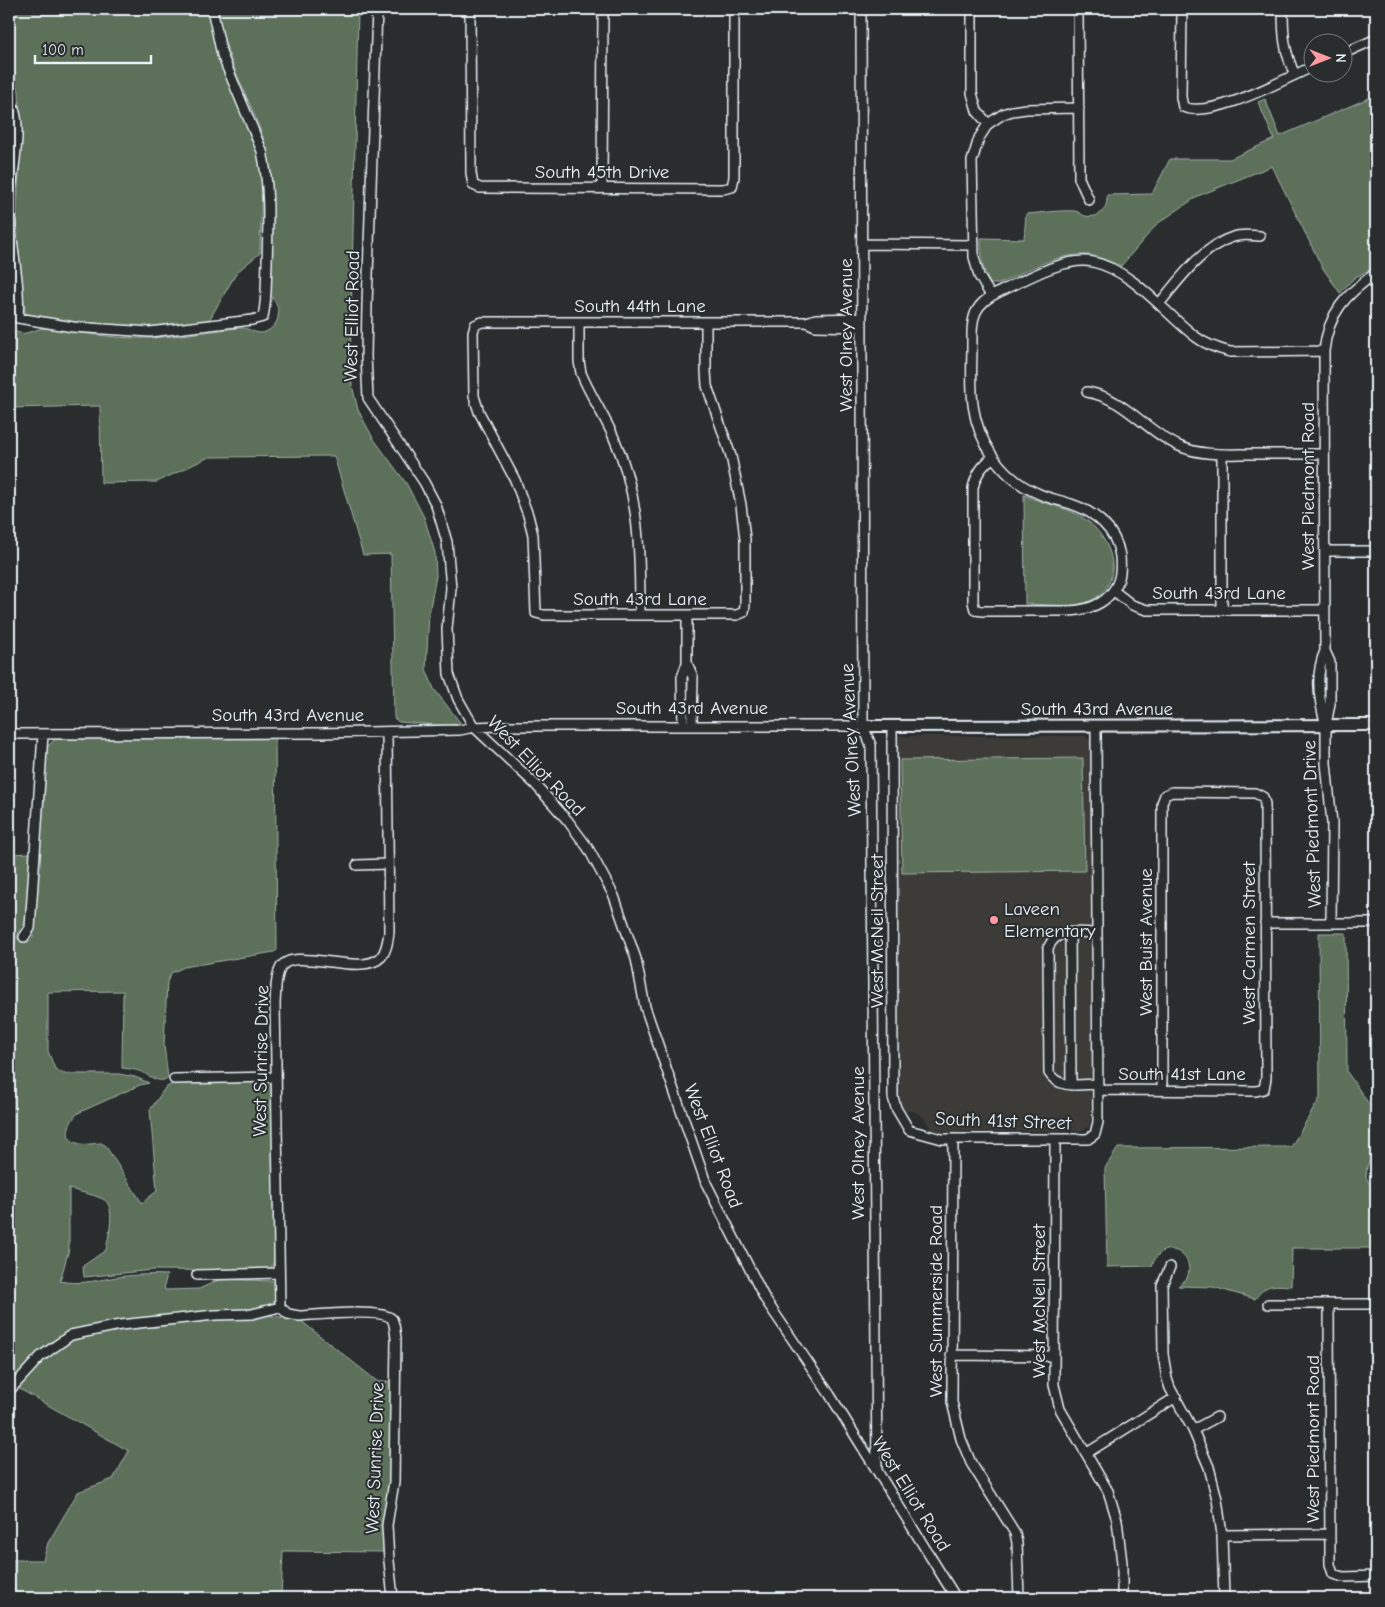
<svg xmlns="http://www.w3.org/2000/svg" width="1385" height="1607" viewBox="0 0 1385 1607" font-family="'Comic Neue',sans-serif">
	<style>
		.built { fill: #3e3a39 }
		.green { fill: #5c705a; stroke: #a2b0a9 }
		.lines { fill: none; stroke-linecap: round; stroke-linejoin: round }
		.minor-casing { stroke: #e8f1f8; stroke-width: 12 }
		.tertiary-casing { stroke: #e8f1f8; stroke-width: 14 }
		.minor { stroke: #2a2d2e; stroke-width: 9 }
		.tertiary { stroke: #2a2d2e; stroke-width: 10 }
		.poi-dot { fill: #ff9aa2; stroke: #2a2d2e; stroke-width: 2 }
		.labels { text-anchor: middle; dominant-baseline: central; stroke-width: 4; stroke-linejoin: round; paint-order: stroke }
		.street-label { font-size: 19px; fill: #e8f1f8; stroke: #2a2d2e }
		.poi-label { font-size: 19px; fill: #e8f1f8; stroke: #2a2d2e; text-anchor: start }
	</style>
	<rect width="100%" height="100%" fill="#2a2d2e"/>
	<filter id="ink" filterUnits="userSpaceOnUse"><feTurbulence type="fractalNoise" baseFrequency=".02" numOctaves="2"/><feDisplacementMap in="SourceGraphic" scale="10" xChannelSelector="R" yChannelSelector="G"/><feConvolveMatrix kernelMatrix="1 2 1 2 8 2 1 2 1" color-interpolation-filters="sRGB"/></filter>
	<g filter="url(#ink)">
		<path class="built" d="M 897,736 L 1085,736 L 1091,741 L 1091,1120 L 1089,1127 L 1085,1129 L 1080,1131 L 938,1132 L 931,1129 L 923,1116 L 913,1111 L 906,1111 L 898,1103 Z"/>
		<path class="green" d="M 9,9 L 208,9 L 220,58 L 256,145 L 262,180 L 260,253 L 237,272 L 208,322 L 145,327 L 103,326 L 28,315 L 25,313 L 16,222 L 21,144 L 19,91 L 14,83 L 9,82 Z
			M 218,9 L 358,9 L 350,368 L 352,385 L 358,410 L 373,438 L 406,483 L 424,517 L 435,553 L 436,576 L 429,613 L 426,669 L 434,689 L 462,725 L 437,725 L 399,722 L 394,718 L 391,554 L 363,555 L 334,456 L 209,457 L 157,482 L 101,483 L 100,406 L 9,408 L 9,327 C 24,340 30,329 46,328 C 79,332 113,339 147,338 C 179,337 210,330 241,328 C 250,327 257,338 269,330 C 278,325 281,313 276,304 C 274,299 270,297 270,290 C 268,243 279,190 265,144 C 251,98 223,57 218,9 Z
			M 1376,95 L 1376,266 L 1354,278 L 1340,293 L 1322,267 L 1272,166 L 1198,196 L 1157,224 L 1121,266 C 1110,262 1099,256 1087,255 C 1056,253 1026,271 999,284 L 990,284 C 982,269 981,255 981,238 L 1024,239 L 1026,214 C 1042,213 1059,210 1075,211 C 1079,212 1082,215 1085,216 C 1100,219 1108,209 1107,195 L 1152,194 L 1170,159 L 1230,159 L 1274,139 L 1258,102 L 1265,99 L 1280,136 Z
			M 1024,495 C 1045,505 1072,507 1090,523 C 1118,548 1124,591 1082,604 C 1073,607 1037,604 1025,604 Z
			M 275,737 L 277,950 L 274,952 L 184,967 L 171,973 L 167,982 L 164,1045 L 168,1078 C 157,1085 149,1074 139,1071 C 134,1069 128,1069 122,1068 L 123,991 L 48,992 L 48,1051 L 55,1069 L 64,1074 L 119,1074 L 135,1077 L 149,1083 L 140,1085 L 78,1113 C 70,1121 61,1138 77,1143 C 83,1146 95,1143 101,1143 L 105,1145 L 142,1203 L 157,1191 L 150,1110 L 165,1088 L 174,1083 L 273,1081 L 274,1260 L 271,1268 L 265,1271 L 152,1270 L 84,1277 L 83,1266 L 106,1250 C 108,1237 117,1206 103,1199 C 92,1194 80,1192 69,1189 L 69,1249 L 60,1281 C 77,1285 94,1281 111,1278 C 130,1275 148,1274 167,1275 L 164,1286 L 165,1290 L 199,1289 L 221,1279 L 273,1281 L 276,1283 L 276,1301 L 268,1307 L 214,1312 L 72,1332 L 9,1388 L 9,854 L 31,853 L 28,916 C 26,924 18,929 17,938 L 21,942 L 28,942 L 33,938 L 45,749 L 55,739 Z
			M 1083,758 L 1085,871 L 902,873 L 900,760 Z
			M 1319,933 L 1346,933 L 1347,1072 L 1373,1110 L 1374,1151 L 1367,1167 L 1366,1177 L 1369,1183 L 1376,1188 L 1376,1248 L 1292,1248 L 1291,1286 C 1272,1285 1267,1283 1255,1299 L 1213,1287 L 1178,1286 C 1180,1284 1185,1281 1187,1278 C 1196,1259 1172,1240 1158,1255 C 1155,1258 1153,1263 1152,1266 L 1107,1267 L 1105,1168 L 1118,1148 L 1291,1147 L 1320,1098 Z
			M 266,1315 L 300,1320 L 378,1382 L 392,1381 L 392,1483 L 385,1552 L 283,1551 L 281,1598 L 9,1598 L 9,1560 L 43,1560 L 48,1543 L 78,1492 L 113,1479 L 129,1451 L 16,1387 L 42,1361 L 72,1338 L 119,1328 L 156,1327 L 215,1319 Z"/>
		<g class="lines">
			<defs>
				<path id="minor" d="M 377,9 L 367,305 L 366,356 L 368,398 L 424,482 L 436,505 L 447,542 L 451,588 L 447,629 L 449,674 L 458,699 L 474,727 L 535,784 L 568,821 L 588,848 L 614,896 L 636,959 L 645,1007 L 706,1183 L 765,1299 L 830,1395 L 956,1598
					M 470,9 L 471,173 L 473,185 L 480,188 L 723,189 L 732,187 L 734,177 L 734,9
					M 861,9 L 863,726 L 871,745 L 877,1469
					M 972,9 L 972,93 L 977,111 L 988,124
					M 1078,9 L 1079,178 L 1089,200
					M 1182,9 L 1181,97 L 1183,107 C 1213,119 1282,80 1312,67
					M 1283,9 C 1283,35 1284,51 1295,75
					M 1342,54 L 1376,39
					M 9,101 C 26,116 11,178 10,199 C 8,239 21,278 18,318 L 73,327 L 150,332 L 252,320 L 263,317 C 267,299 266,281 267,263 C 268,226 270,187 262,151 L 222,55 L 212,9
					M 602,187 L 603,9
					M 862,244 L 974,245
					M 991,296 L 979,276 L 974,257 L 972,161 L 979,138 L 988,124 L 1003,114 L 1012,111 L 1026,109 L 1079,108
					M 1159,304 C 1178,281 1203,246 1233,237 C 1241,234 1251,235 1260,236
					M 806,322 L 815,326 L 862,327
					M 579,323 L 579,361 L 581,373 C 590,395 604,415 614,438 C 640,496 640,553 640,615
					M 706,323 L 706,371 L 707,386 L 731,456 L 741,505 L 745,539 L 745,605 L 744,612 L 737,615 L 544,615 L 536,613 L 533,535 L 528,515 L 515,480 L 479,412 L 474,396 L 473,332 L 475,325 L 482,322 L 806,322 L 816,319 L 862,318
					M 1087,392 C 1125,398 1145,431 1179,446 C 1201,456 1227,454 1251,454 C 1275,454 1299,454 1323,454
					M 993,457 C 982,466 976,474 973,488 L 973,602 L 975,610 L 983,611 L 1069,611 C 1086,610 1102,606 1112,592 C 1121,581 1121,569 1120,556 C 1116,529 1095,512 1071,504 C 1059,500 1046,498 1035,492 C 1018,485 1002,470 992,455 C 969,421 971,390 972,350 C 972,320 970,305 1001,291 C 1025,280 1065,256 1093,262 C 1134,271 1164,313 1196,337 C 1206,345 1219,349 1230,352 L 1324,351
					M 1325,551 L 1376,551
					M 1114,591 L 1132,605 L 1147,610 L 1325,610
					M 1222,610 L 1222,454
					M 1325,651 L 1330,662 L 1330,704 L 1326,725 L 1326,763 L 1332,823 L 1331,923
					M 687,663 L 693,677 L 692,726
					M 1326,725 C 1319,702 1315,673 1325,651 L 1324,351 C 1328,313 1346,294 1376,273
					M 683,726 L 682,677 L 687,663 L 687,615
					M 892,727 L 893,1097 L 896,1108 L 909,1130 L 942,1139 L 1088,1139 L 1095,1134 L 1098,1122 L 1096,727
					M 9,734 L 321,733 L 460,730 L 474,727 L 499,726 L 863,726
					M 357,865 L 388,864
					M 1265,923 L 1376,923
					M 1070,933 L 1071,1085
					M 1097,933 C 1078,933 1057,927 1048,948 L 1049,1073 C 1059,1090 1082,1084 1098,1084
					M 24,937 L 30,928 L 43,734
					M 174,1079 L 276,1077
					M 1098,1090 L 1256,1091 L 1264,1089 L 1266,1078 L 1265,804 L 1263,797 L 1255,793 L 1172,792 L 1165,795 L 1162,803 L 1162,1090
					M 953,1139 L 952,1402 L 961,1439 L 971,1463 L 1015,1533 L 1017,1543 L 1019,1598
					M 1055,1139 L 1054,1385 L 1060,1409 L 1108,1491 L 1117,1520 L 1122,1563 L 1122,1598
					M 1170,1267 L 1162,1285 L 1163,1354 L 1167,1379 L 1170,1388 L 1193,1430 L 1209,1467 L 1217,1499 L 1222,1535 L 1224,1598
					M 197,1275 L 278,1273
					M 1268,1304 L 1376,1304
					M 1329,1304 L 1330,1564 L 1333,1574 L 1343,1577 L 1376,1576
					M 280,1307 L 275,1003 C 276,993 275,978 280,969 C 290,944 361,978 381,957 C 387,950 388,940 389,932 L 387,732
					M 280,1307 L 288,1314 L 299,1316 C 315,1315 383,1308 392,1319 C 395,1324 395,1333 396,1338 L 394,1482 L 387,1525 L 389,1561 L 393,1598
					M 951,1355 L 1054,1356
					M 9,1391 L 40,1357 L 71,1335 L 120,1325 L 215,1315 L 252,1314 L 280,1307
					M 1193,1430 L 1217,1417
					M 1087,1453 L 1176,1397
					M 1222,1535 L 1329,1534"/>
				<path id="tertiary" d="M 863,726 L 1376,725"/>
			</defs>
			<use href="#minor" class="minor-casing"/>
			<use href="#tertiary" class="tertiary-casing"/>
			<use href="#minor" class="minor"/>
			<use href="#tertiary" class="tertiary"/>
		</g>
	</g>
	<circle class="poi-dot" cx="994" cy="920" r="5"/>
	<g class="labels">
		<g class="street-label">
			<text x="602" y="172">South 45th Drive</text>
			<text x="640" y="306">South 44th Lane</text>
			<text transform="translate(352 316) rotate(-89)">West Elliot Road</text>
			<text transform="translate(846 335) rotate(-90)">West Olney Avenue</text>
			<text transform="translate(1308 486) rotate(-90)">West Piedmont Road</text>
			<text x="1219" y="593">South 43rd Lane</text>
			<text x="640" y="599">South 43rd Lane</text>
			<text x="692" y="708">South 43rd Avenue</text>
			<text x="1097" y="709">South 43rd Avenue</text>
			<text x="288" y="715">South 43rd Avenue</text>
			<text transform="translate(851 740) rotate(-93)">West Olney Avenue</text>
			<text transform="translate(536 766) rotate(46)">West Elliot Road</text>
			<text transform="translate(1312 824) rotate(-92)">West Piedmont Drive</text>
			<text transform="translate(877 931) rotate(-90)">West McNeil Street</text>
			<text transform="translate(1146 942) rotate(-90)">West Buist Avenue</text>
			<text transform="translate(1249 943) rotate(-90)">West Carmen Street</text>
			<text transform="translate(261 1061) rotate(-89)">West Sunrise Drive</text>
			<text x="1182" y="1074">South 41st Lane</text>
			<text transform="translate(1003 1121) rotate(2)">South 41st Street</text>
			<text transform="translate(858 1143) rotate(-90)">West Olney Avenue</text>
			<text transform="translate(713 1146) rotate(69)">West Elliot Road</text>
			<text transform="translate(936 1301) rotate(-90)">West Summerside Road</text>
			<text transform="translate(1039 1301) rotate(-90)">West McNeil Street</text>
			<text transform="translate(1313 1439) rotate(-90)">West Piedmont Road</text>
			<text transform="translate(375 1458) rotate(-88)">West Sunrise Drive</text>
			<text transform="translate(911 1494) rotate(58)">West Elliot Road</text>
		</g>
		<g class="poi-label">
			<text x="1004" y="909">Laveen<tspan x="1004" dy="22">Elementary</tspan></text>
		</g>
	</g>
	<rect width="1385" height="1607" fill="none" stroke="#2a2d2e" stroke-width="30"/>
	<rect x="15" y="15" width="1355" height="1577" fill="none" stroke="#e8f1f8" stroke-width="2" filter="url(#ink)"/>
	<g transform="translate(1328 58) rotate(90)"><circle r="24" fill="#2a2d2e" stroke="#767b7f"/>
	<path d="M0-4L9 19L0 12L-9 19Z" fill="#ff9aa2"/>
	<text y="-8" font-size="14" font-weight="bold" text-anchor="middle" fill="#e8f1f8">N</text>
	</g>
	<path d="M35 55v8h116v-8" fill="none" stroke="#e8f1f8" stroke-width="2.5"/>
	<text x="42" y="55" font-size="15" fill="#e8f1f8" stroke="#2a2d2e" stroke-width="4" paint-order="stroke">100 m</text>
</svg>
